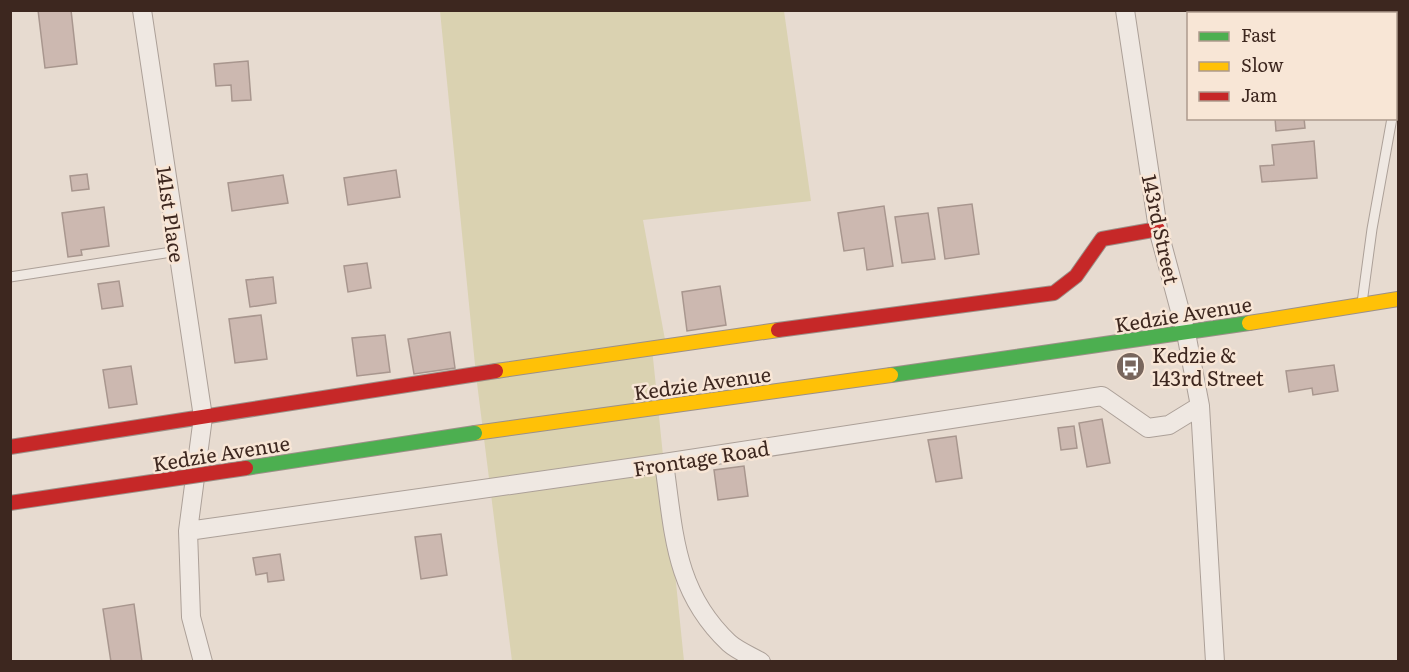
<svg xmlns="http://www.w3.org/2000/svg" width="1409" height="672" viewBox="0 0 1409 672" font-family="Literata,serif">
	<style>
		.green { fill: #dad2b1 }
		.building { fill: #ccb8b0; stroke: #a8968e; stroke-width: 1.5 }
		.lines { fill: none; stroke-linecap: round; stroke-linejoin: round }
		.lane-casing { stroke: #aca098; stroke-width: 11 }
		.street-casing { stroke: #aca098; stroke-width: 20 }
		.fast-casing { stroke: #9c9088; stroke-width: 16 }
		.slow-casing { stroke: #9c9088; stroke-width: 16 }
		.jam-casing { stroke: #9c9088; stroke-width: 16 }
		.lane { stroke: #efe8e2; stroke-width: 9 }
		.street { stroke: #efe8e2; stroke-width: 18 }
		.fast { stroke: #4caf50; stroke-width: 14 }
		.slow { stroke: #ffc107; stroke-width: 14 }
		.jam { stroke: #c62828; stroke-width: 14 }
		.fast-bridge-casing { stroke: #9c9088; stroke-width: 16; stroke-linecap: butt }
		.jam-bridge-casing { stroke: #9c9088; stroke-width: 16; stroke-linecap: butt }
		.fast-bridge { stroke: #4caf50; stroke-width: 14 }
		.jam-bridge { stroke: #c62828; stroke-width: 14 }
		.labels { text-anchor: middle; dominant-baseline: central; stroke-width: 5; stroke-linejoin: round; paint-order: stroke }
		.street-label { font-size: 20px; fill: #3d271f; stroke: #f8e6d6 }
		.poi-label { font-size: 20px; fill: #3d271f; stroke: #f8e6d6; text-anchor: start }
	</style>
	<rect width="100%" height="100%" fill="#e7dbd0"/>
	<path class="green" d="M 440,11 L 784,11 L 811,201 L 643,220 L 666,345 L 652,348 L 684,661 L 512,661 L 476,375 Z"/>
	<path class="building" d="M 38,10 L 71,10 L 77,64 L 45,68 Z
		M 248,61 L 251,100 L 232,101 L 231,85 L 216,86 L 214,64 Z
		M 1275,118 L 1304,118 L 1305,128 L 1276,131 Z
		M 1314,141 L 1317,178 L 1262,182 L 1260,166 L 1274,165 L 1272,145 Z
		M 396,170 L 400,197 L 348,205 L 344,178 Z
		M 87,174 L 89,189 L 72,191 L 70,176 Z
		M 283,175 L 288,203 L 232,211 L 228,183 Z
		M 972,204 L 979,254 L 945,259 L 938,208 Z
		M 884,206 L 893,266 L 867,270 L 864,248 L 844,251 L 838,213 Z
		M 104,207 L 109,246 L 81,250 L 82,255 L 68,257 L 62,213 Z
		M 928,213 L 935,259 L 902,263 L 895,217 Z
		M 367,263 L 371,288 L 348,292 L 344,266 Z
		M 273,277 L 276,303 L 250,307 L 246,280 Z
		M 119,281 L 123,306 L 102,309 L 98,284 Z
		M 720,286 L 726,325 L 687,331 L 682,292 Z
		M 261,315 L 267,359 L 235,363 L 229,319 Z
		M 450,332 L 455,368 L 414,374 L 408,339 Z
		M 385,335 L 390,372 L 357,376 L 352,338 Z
		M 1334,365 L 1338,391 L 1313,395 L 1312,388 L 1289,392 L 1286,371 Z
		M 131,366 L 137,404 L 109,408 L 103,370 Z
		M 1102,419 L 1110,463 L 1087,467 L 1079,423 Z
		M 1074,426 L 1077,448 L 1061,450 L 1058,428 Z
		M 956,436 L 962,478 L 936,482 L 928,440 Z
		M 744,466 L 748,496 L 718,500 L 714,470 Z
		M 441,534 L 447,575 L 421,579 L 415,537 Z
		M 280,554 L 284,580 L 268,582 L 267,573 L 256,575 L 253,558 Z
		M 134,604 L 142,662 L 111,662 L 103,609 Z"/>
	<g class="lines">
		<defs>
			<path id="lane" d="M 1381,10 L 1383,14
				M 1396,58 L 1398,84 L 1396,98
				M 10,277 L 178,251
				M 1362,303 L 1372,229 L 1392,118"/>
			<path id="street" d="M 142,10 L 203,417 L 188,531 L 191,617 L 203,662
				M 1125,10 L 1158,229 L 1186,333 L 1200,406 L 1215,662
				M 664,463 C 674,532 674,591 729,643 C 738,651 751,656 761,662
				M 188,531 L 664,463 L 1102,396 L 1148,428 L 1169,425 L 1200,406"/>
			<path id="fast" d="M 891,375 L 1249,323"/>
			<path id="slow" d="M 1249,323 L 1398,299
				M 496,371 L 778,330
				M 475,433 L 891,375"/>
			<path id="jam" d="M 778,330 L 1054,293 L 1076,276 L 1102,239 L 1158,229
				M 10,447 L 496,371"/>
		</defs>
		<use href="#lane" class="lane-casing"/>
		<use href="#street" class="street-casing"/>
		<use href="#fast" class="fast-casing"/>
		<use href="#slow" class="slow-casing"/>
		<use href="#jam" class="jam-casing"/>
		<use href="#lane" class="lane"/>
		<use href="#street" class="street"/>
		<use href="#fast" class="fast"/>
		<use href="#slow" class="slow"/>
		<use href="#jam" class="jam"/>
		<defs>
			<path id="fast-bridge" d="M 246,468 L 475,433"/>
			<path id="jam-bridge" d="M 10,503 L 246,468"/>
		</defs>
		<use href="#fast-bridge" class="fast-bridge-casing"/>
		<use href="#jam-bridge" class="jam-bridge-casing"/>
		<use href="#fast-bridge" class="fast-bridge"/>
		<use href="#jam-bridge" class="jam-bridge"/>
	</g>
	<defs>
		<symbol id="bus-disc" viewBox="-11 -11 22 22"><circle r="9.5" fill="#78665d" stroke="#f8e6d6"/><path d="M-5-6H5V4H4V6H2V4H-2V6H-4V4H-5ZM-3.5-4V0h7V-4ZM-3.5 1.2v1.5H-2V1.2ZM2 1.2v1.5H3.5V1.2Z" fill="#fff"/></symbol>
	</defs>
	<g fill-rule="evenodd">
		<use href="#bus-disc" x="1114" y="350" width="33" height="33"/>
	</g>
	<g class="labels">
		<g class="street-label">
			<text transform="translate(172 214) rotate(82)">141st Place</text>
			<text transform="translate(1162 229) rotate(78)">143rd Street</text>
			<text transform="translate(1183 313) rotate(-9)">Kedzie Avenue</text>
			<text transform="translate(702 382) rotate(-8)">Kedzie Avenue</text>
			<text transform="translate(221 452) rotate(-9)">Kedzie Avenue</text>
			<text transform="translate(701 457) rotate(-9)">Frontage Road</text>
		</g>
		<g class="poi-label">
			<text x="1152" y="354">Kedzie &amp;<tspan x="1152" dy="23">143rd Street</tspan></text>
		</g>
	</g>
	<rect width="1409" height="672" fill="none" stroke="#3d271f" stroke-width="24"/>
	<rect x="1187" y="12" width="210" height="108" fill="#f8e6d6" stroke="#ad9a8d" stroke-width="1.5"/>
	<rect x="1199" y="32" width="30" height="9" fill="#4caf50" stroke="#ad9a8d" stroke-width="1.5"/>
	<text x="1241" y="42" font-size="18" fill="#3d271f">Fast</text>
	<rect x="1199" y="62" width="30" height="9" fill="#ffc107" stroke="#ad9a8d" stroke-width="1.5"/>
	<text x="1241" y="72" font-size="18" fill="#3d271f">Slow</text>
	<rect x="1199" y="92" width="30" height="9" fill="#c62828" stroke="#ad9a8d" stroke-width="1.5"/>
	<text x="1241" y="102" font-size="18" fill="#3d271f">Jam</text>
</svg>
